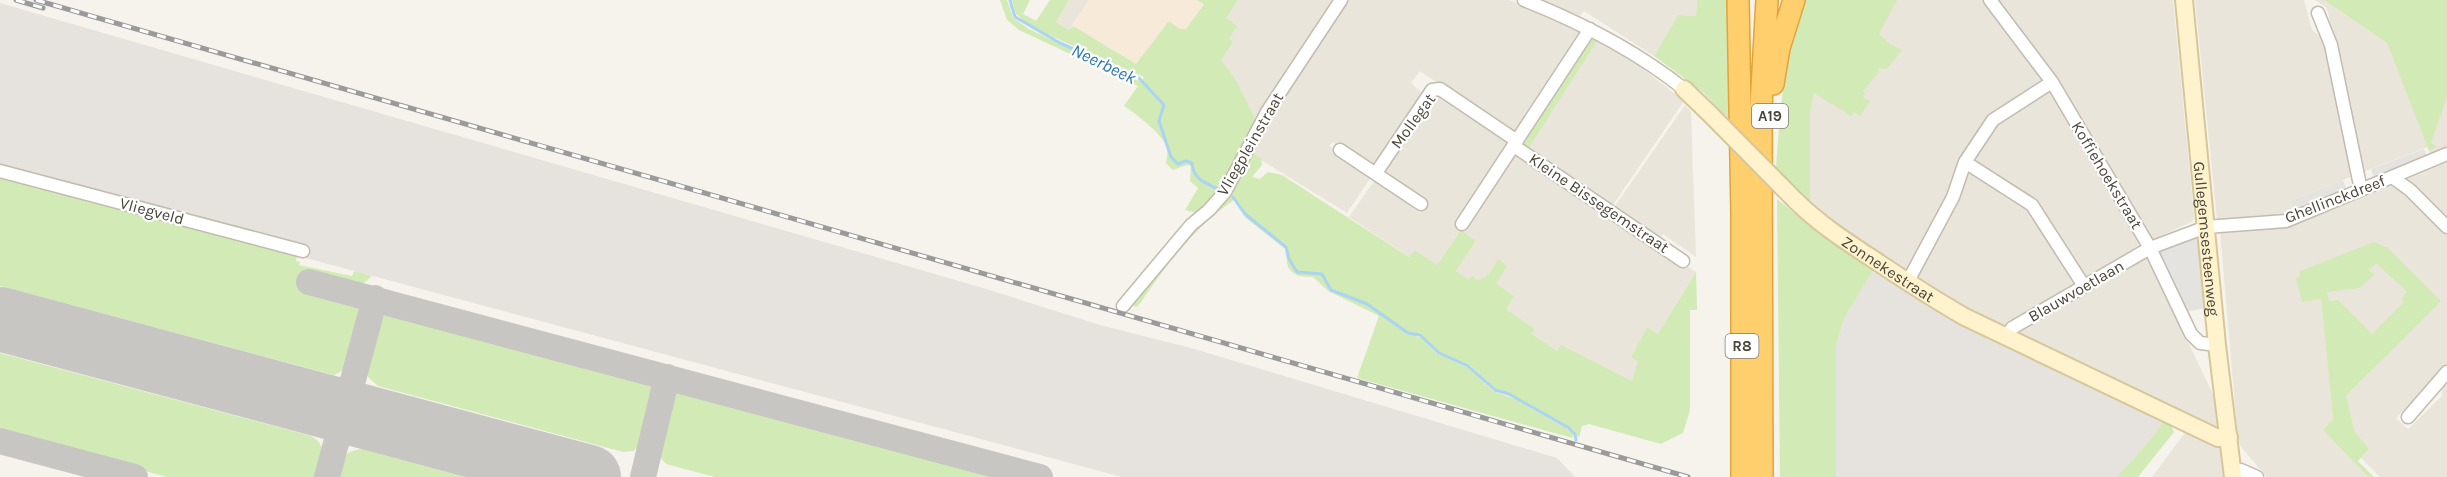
<svg xmlns="http://www.w3.org/2000/svg" width="2447" height="477" viewBox="0 0 2447 477" font-family="Karla,sans-serif">
	<style>
		.residential { fill: #eae5da }
		.commercial { fill: #f7ead8 }
		.industrial { fill: #e6e2dd }
		.green { fill: #d2eab5; fill-rule: evenodd }
		.parking { fill: #e5e3e0 }
		.lines { fill: none; stroke-linecap: round; stroke-linejoin: round }
		.stream { stroke: #a9d4f2; stroke-width: 3 }
		.taxiway { stroke: #c8c6c3; stroke-width: 26 }
		.runway { stroke: #c8c6c3; stroke-width: 64 }
		.street-casing { stroke: #c2bbae; stroke-width: 15 }
		.secondary-casing { stroke: #d6c79b; stroke-width: 20 }
		.highway-casing { stroke: #e0a43c; stroke-width: 24 }
		.street { stroke: #fff; stroke-width: 12 }
		.secondary { stroke: #fff3cd; stroke-width: 16 }
		.highway { stroke: #ffcf6e; stroke-width: 21 }
		.rail-casing { stroke: #9a9a9a; stroke-width: 5 }
		.rail { stroke: #fff; stroke-width: 3; stroke-dasharray: 9; stroke-linecap: butt }
		.secondary-bridge-casing { stroke: #d6c79b; stroke-width: 20; stroke-linecap: butt }
		.secondary-bridge { stroke: #fff3cd; stroke-width: 16 }
		.labels { text-anchor: middle; dominant-baseline: central; stroke-width: 4.5; stroke-linejoin: round; paint-order: stroke }
		.shield { fill: #fff; stroke: #817c74; stroke-width: 1.5 }
		.shield-label { font-size: 15px; font-weight: bold; fill: #4b4439 }
		.street-label { font-size: 16px; fill: #4b4439; stroke: #fff }
		.water-label { font-size: 18px; font-style: italic; fill: #2e7ab2; stroke: #fff }
	</style>
	<rect width="100%" height="100%" fill="#f6f3ec"/>
	<path class="residential" d="M 1069,0 L 1089,0 L 1069,30 L 1056,22 Z
		M 1238,0 L 1337,0 L 1256,120 L 1236,80 L 1220,60 L 1233,42 L 1229,38 L 1226,18 Z
		M 1344,0 L 1509,0 L 1547,14 L 1580,31 L 1581,36 L 1517,131 L 1511,132 L 1504,128 L 1420,71 L 1411,83 L 1422,93 L 1422,96 L 1376,166 L 1370,167 L 1333,142 L 1329,146 L 1373,174 L 1347,213 L 1261,160 L 1251,152 L 1269,117 Z
		M 1544,0 L 1697,0 L 1696,16 L 1678,15 L 1654,56 L 1584,11 L 1580,16 Z
		M 1843,0 L 1986,0 L 2045,80 L 1997,113 L 1906,272 L 1819,212 L 1810,201 L 1810,113 L 1819,68 Z
		M 1997,0 L 2173,0 L 2194,216 L 2193,221 L 2154,239 L 2151,237 L 2057,81 Z
		M 2195,0 L 2304,0 L 2312,30 L 2322,38 L 2326,43 L 2353,176 L 2291,201 L 2291,212 L 2283,214 L 2217,220 Z
		M 2315,0 L 2324,0 L 2387,43 L 2428,147 L 2362,172 L 2327,8 Z
		M 1598,40 L 1628,57 L 1684,101 L 1611,208 L 1527,151 Z
		M 2051,87 L 2139,238 L 2138,250 L 2086,281 L 2040,209 L 1973,161 L 1998,120 Z
		M 1439,93 L 1509,139 L 1510,149 L 1457,228 L 1461,229 L 1512,153 L 1530,160 L 1696,272 L 1658,334 L 1647,327 L 1631,357 L 1639,360 L 1632,381 L 1562,346 L 1557,351 L 1532,334 L 1535,329 L 1506,309 L 1495,284 L 1498,260 L 1486,277 L 1482,280 L 1469,281 L 1456,271 L 1476,241 L 1461,230 L 1437,265 L 1415,250 L 1409,257 L 1349,217 L 1377,177 L 1410,200 L 1410,206 L 1420,213 L 1426,204 L 1383,174 L 1383,170 L 1431,96 Z
		M 2447,98 L 2447,221 L 2410,185 L 2408,179 L 2434,166 L 2429,151 L 2436,147 L 2431,143 Z
		M 1685,105 L 1691,112 L 1696,257 L 1663,234 L 1658,240 L 1613,209 Z
		M 1970,173 L 1976,173 L 2032,210 L 2076,281 L 2075,286 L 2000,329 L 1916,279 L 1965,180 Z
		M 2386,185 L 2397,187 L 2412,200 L 2447,235 L 2447,366 L 2396,418 L 2408,429 L 2442,396 L 2442,385 L 2447,380 L 2447,477 L 2380,477 L 2361,458 L 2369,449 L 2355,432 L 2346,396 L 2404,337 L 2396,330 L 2378,351 L 2339,383 L 2330,309 L 2322,309 L 2333,419 L 2323,430 L 2368,477 L 2267,477 L 2241,447 L 2238,440 L 2220,232 L 2285,225 Z
		M 2146,257 L 2150,261 L 2218,405 L 2221,427 L 2215,432 L 2017,339 L 2016,332 L 2021,328 Z
		M 2189,427 L 2222,446 L 2225,477 L 2152,477 Z"/>
	<path class="commercial" d="M 1089,0 L 1197,0 L 1204,3 L 1186,29 L 1180,29 L 1169,21 L 1136,64 L 1073,26 Z"/>
	<path class="industrial" d="M 0,3 L 983,288 L 1100,325 L 1191,348 L 1557,458 L 1575,477 L 1122,477 L 0,176 Z
		M 1875,267 L 2164,419 L 2156,433 L 2117,477 L 1836,477 L 1836,345 L 1845,317 Z"/>
	<path class="green" d="M 1000,0 L 1007,0 L 1013,18 L 1029,29 L 1141,82 L 1144,77 L 1033,28 L 1016,14 L 1012,0 L 1030,0 L 1023,14 L 1036,21 L 1050,0 L 1069,0 L 1056,22 L 1069,30 L 1073,26 L 1136,64 L 1169,21 L 1180,29 L 1186,29 L 1204,4 L 1197,0 L 1238,0 L 1226,18 L 1237,26 L 1229,38 L 1233,42 L 1221,60 L 1236,80 L 1256,120 L 1214,201 L 1197,213 L 1185,210 L 1198,188 L 1190,181 L 1191,166 L 1187,165 L 1173,170 L 1166,163 C 1167,159 1168,153 1167,148 C 1164,135 1136,114 1124,106 L 1138,86 L 1019,30 L 1007,20 Z
		M 1697,0 L 1729,0 L 1728,118 L 1703,92 L 1654,56 L 1678,15 L 1696,16 Z
		M 1806,0 L 1897,0 L 1879,34 L 1890,44 L 1902,50 L 1887,69 L 1879,68 L 1879,72 L 1863,91 L 1865,94 L 1863,97 L 1870,101 L 1860,116 L 1854,112 L 1851,116 L 1814,93 L 1810,113 L 1810,201 L 1776,167 C 1780,111 1784,53 1806,0 Z
		M 2324,0 L 2447,0 L 2447,98 L 2431,143 L 2437,147 L 2429,151 L 2387,43 Z
		M 1592,39 L 1598,40 L 1527,151 L 1524,148 L 1523,139 L 1589,40 Z
		M 1251,152 L 1261,158 L 1262,165 L 1252,177 L 1260,179 L 1268,172 L 1282,175 L 1409,257 L 1415,250 L 1437,265 L 1461,230 L 1476,241 L 1456,271 L 1469,280 L 1472,276 L 1477,280 C 1488,279 1492,268 1498,259 L 1507,266 L 1496,284 L 1514,296 L 1506,309 L 1535,329 L 1532,334 L 1557,351 L 1561,345 L 1632,381 L 1638,361 L 1631,357 L 1647,327 L 1658,334 L 1696,272 L 1697,310 L 1690,310 L 1690,410 L 1683,433 L 1661,444 L 1589,424 L 1582,426 L 1579,438 L 1573,429 L 1513,395 L 1493,388 L 1471,366 L 1440,353 L 1419,333 L 1416,336 L 1422,338 L 1436,353 L 1469,368 L 1493,391 L 1515,399 L 1571,431 L 1574,435 L 1572,438 L 1357,378 L 1379,316 L 1328,291 L 1313,277 L 1298,276 L 1292,272 L 1288,267 L 1285,249 L 1245,217 L 1234,200 C 1195,227 1167,264 1141,302 L 1137,307 L 1133,306 L 1132,301 Z
		M 0,177 L 297,256 L 296,261 L 300,262 L 299,265 L 352,276 L 354,271 L 372,276 L 364,283 L 356,286 L 308,273 L 304,287 L 351,301 C 358,306 360,310 360,319 C 355,337 354,369 334,375 L 0,286 Z
		M 1777,199 L 1811,227 L 1875,267 L 1845,317 L 1836,345 L 1836,477 L 1780,477 Z
		M 2374,242 L 2388,248 L 2441,301 L 2346,396 L 2355,432 L 2369,449 L 2358,461 L 2374,477 L 2368,477 L 2323,430 L 2333,419 L 2321,299 L 2302,302 L 2296,278 L 2300,277 L 2300,271 ZM 2376,263 L 2407,292 L 2401,299 L 2404,302 L 2372,334 L 2338,300 L 2329,301 L 2327,292 L 2360,288 L 2374,275 L 2369,270 Z
		M 392,313 L 650,380 L 655,388 L 639,446 L 633,451 L 623,452 L 378,386 L 368,377 L 366,368 L 378,322 L 385,315 Z
		M 0,353 L 311,436 C 329,446 322,461 317,477 L 167,477 L 0,432 Z
		M 681,389 L 1009,477 L 715,477 L 666,464 L 660,457 L 658,446 L 673,393 Z
		M 2164,419 L 2171,425 L 2174,432 L 2138,477 L 2117,477 L 2156,433 Z
		M 362,449 L 465,477 L 337,477 C 342,458 342,452 362,449 Z"/>
	<path class="parking" d="M 2424,149 L 2428,159 L 2375,180 L 2371,169 Z
		M 2343,180 L 2347,191 L 2292,214 L 2291,201 Z
		M 2197,234 L 2205,308 L 2185,312 L 2157,251 Z"/>
	<g class="lines">
		<path class="stream" d="M 1010,0 L 1015,17 L 1060,43 L 1138,77 L 1164,105 L 1159,121 L 1171,157 L 1178,164 L 1186,161 L 1192,163 C 1193,178 1203,182 1216,188
			M 1233,197 L 1245,214 L 1286,247 L 1289,259 L 1297,272 L 1322,274 L 1331,290 L 1367,304 L 1408,333 L 1420,335 L 1439,353 L 1468,366 L 1495,390 L 1509,394 L 1569,428 L 1575,434 L 1576,440"/>
		<path class="taxiway" d="M 309,282 L 1040,477
			M 0,441 L 135,477
			M 327,477 L 375,298
			M 643,477 L 667,377"/>
		<path class="runway" d="M 0,319 L 589,477"/>
		<defs>
			<path id="street" d="M 1524,0 C 1582,23 1635,50 1684,89
				M 1990,0 L 2052,82 L 2150,248 L 2191,334 L 2200,343 L 2217,345
				M 2318,13 L 2331,45 L 2361,190
				M 1514,146 L 1683,261
				M 1340,150 L 1421,204
				M 1965,162 L 2032,205 L 2084,286
				M 0,171 L 303,251
				M 1376,173 L 1432,90 L 1440,89 L 1517,141
				M 2392,177 L 2410,190 L 2447,227
				M 1462,224 L 1590,29
				M 1907,283 L 1953,197 L 1965,162 L 1993,120 L 2052,82
				M 1123,306 L 1191,225 L 1209,210 L 1225,192 L 1267,112 L 1341,0
				M 2006,338 L 2012,328 L 2150,248 L 2206,227 L 2286,221 L 2447,154
				M 2408,417 L 2447,372
				M 2232,471 L 2241,470 L 2257,477"/>
			<g id="secondary">
				<path id="s1" d="M 2184,0 L 2217,345 L 2233,477"/>
				<path d="M 1684,89 L 1709,113"/>
				<path id="s2" d="M 1795,200 C 1821,226 1852,245 1882,265 C 1909,283 1937,301 1965,317 L 2218,438 L 2229,437"/>
			</g>
			<path id="highway" d="M 1738,0 L 1742,214 L 1742,477
				M 1773,84 L 1779,48 L 1794,0
				M 1762,477 L 1761,107 L 1767,0"/>
		</defs>
		<use href="#street" class="street-casing"/>
		<use href="#secondary" class="secondary-casing"/>
		<use href="#highway" class="highway-casing"/>
		<use href="#street" class="street"/>
		<use href="#secondary" class="secondary"/>
		<use href="#highway" class="highway"/>
		<defs>
			<path id="rail" d="M 16,0 L 43,8
				M 36,0 L 1688,477"/>
		</defs>
		<use href="#rail" class="rail-casing"/>
		<use href="#rail" class="rail"/>
		<defs>
			<path id="secondary-bridge" d="M 1709,113 L 1795,200"/>
		</defs>
		<use href="#secondary-bridge" class="secondary-bridge-casing"/>
		<use href="#secondary-bridge" class="secondary-bridge"/>
	</g>
	<g class="labels">
		<g class="shield">
			<rect x="1752" y="104" width="36" height="24" rx="4.5"/>
			<rect x="1725.5" y="334" width="33" height="24" rx="4.5"/>
		</g>
		<g class="shield-label">
			<text x="1770" y="116">A19</text>
			<text x="1742" y="346">R8</text>
		</g>
		<g class="street-label">
			<text transform="translate(1413 121) rotate(-54)">Mollegat</text>
			<text transform="translate(1250 144) rotate(-60)">Vliegpleinstraat</text>
			<text transform="translate(2107 175) rotate(59)">Koffiehoekstraat</text>
			<text transform="translate(2335 199) rotate(-21)">Ghellinckdreef</text>
			<text transform="translate(1599 203) rotate(34)">Kleine Bissegemstraat</text>
			<text transform="translate(152 211) rotate(15)">Vliegveld</text>
			<text stroke="none"><textPath href="#s1" startOffset="240">Gullegemsesteenweg</textPath></text>
			<text stroke="none"><textPath href="#s2" startOffset="116">Zonnekestraat</textPath></text>
			<text transform="translate(2076 291) rotate(-30)">Blauwvoetlaan</text>
		</g>
		<g class="water-label">
			<text transform="translate(1104 64) rotate(26)">Neerbeek</text>
		</g>
	</g>
</svg>
